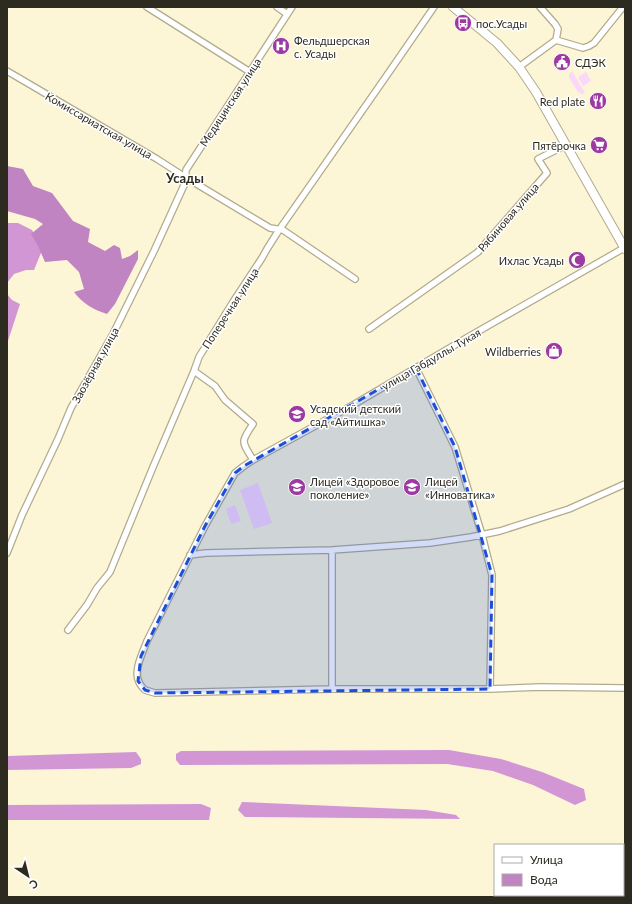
<svg xmlns="http://www.w3.org/2000/svg" width="632" height="904" viewBox="0 0 632 904" font-family="Lato,sans-serif">
	<style>
		.green { fill: #fbd8fb }
		.forest { fill: #d396d5 }
		.water { fill: #c084c2 }
		.lines { fill: none; stroke-linecap: round; stroke-linejoin: round }
		.street-casing { stroke: #b2ab8e; stroke-width: 8 }
		.secondary-casing { stroke: #b2ab8e; stroke-width: 10 }
		.street { stroke: #fff; stroke-width: 5.5 }
		.secondary { stroke: #fff; stroke-width: 8 }
		.marked { fill: #1d4ed8; fill-opacity: 0.2; stroke: #1d4ed8; stroke-width: 3; stroke-dasharray: 8 5; stroke-linejoin: round }
		.labels { text-anchor: middle; dominant-baseline: central; stroke-width: 3; stroke-linejoin: round; paint-order: stroke }
		.poi-label { font-size: 11px; fill: #2d2a1f; stroke: #fff; text-anchor: start }
		.street-label { font-size: 11px; fill: #2d2a1f; stroke: #fff }
		.quarter-label { font-size: 13px; font-weight: bold; fill: #2d2a1f; stroke: #fff }
	</style>
	<rect width="100%" height="100%" fill="#fcf5d6"/>
	<path class="green" d="M 572,71 L 585,93 L 582,94 L 578,92 L 569,78 L 569,74 Z
		M 586,72 L 591,81 L 583,86 L 578,77 Z
		M 258,483 L 272,523 L 254,529 L 240,490 Z
		M 235,505 L 241,521 L 231,524 L 226,509 Z"/>
	<path class="forest" d="M 7,223 L 18,223 L 32,230 L 43,248 L 34,270 L 26,270 L 14,274 L 7,283 Z
		M 7,294 L 12,300 L 20,304 L 7,344 Z
		M 449,750 L 501,759 L 542,772 L 584,789 L 586,800 L 575,805 L 533,785 L 493,771 L 447,764 L 180,765 L 176,760 L 176,754 L 181,751 Z
		M 136,752 L 141,759 L 141,764 L 131,768 L 7,770 L 7,756 Z
		M 242,802 L 426,810 L 456,815 L 460,819 L 245,817 L 238,810 Z
		M 201,804 L 211,808 L 209,820 L 7,820 L 7,805 Z"/>
	<path class="water" d="M 7,166 L 23,169 L 33,186 L 52,193 L 73,221 L 90,229 L 88,242 L 105,251 L 114,245 L 120,248 L 122,259 L 130,256 L 138,250 L 138,259 L 115,304 L 107,314 C 94,310 82,303 74,292 L 84,289 L 79,272 L 67,260 L 45,262 L 38,246 L 31,234 L 43,224 L 35,219 L 7,211 Z"/>
	<g class="lines">
		<defs>
			<path id="street" d="M 147,7 L 250,72
				M 277,7 L 287,14
				M 540,7 L 555,24 L 558,29 L 556,40
				M 519,67 L 556,40 L 583,48 L 589,46 L 594,43 L 623,7
				M 7,71 L 157,159 L 185,177 L 270,228 L 283,230 L 355,279
				M 624,248 L 470,336 L 353,405 L 253,460 L 244,466 L 235,473 L 205,526 L 147,641 C 143,652 133,671 139,682 C 140,685 143,688 145,690 L 155,693 L 332,689 L 490,689 L 540,687 L 625,688
				M 369,329 L 478,252 L 547,173 L 538,159 L 566,145
				M 416,368 L 455,447 L 482,535 L 492,575 L 490,689
				M 194,371 L 215,386 L 225,400 L 253,424 C 240,443 242,441 253,460
				M 7,553 L 22,515 L 58,439 L 71,408 L 113,334 L 154,251 L 185,183 L 186,170 L 292,7
				M 190,555 L 206,553 L 332,550 L 430,543 L 471,537 L 500,531 L 569,509 L 625,484
				M 68,630 L 87,605 L 97,588 L 110,572 L 153,467 L 194,371 L 199,357 L 233,302 L 262,258 L 267,249 L 279,230 L 385,78 L 434,7
				M 332,689 L 332,550"/>
			<path id="secondary" d="M 453,7 L 497,43 L 519,67 L 536,92 L 625,249"/>
		</defs>
		<use href="#street" class="street-casing"/>
		<use href="#secondary" class="secondary-casing"/>
		<use href="#street" class="street"/>
		<use href="#secondary" class="secondary"/>
	</g>
	<path class="marked" d="M 416,368 L 455,447 L 492,575 L 490,689 L 155,693 L 145,690 L 138,681 L 141,656 L 205,526 L 235,473 L 244,466 Z"/>
	<defs>
		<symbol id="bus-disc" viewBox="-11 -11 22 22"><circle r="9.5" fill="#9c3aa1" stroke="#fff"/><path d="M-5-6H5V4H4V6H2V4H-2V6H-4V4H-5ZM-3.5-4V0h7V-4ZM-3.5 1.2v1.5H-2V1.2ZM2 1.2v1.5H3.5V1.2Z" fill="#fff"/></symbol>
		<symbol id="hospital-disc" viewBox="-11 -11 22 22"><circle r="9.5" fill="#9c3aa1" stroke="#fff"/><path d="M-5-5h3v3.5h4V-5h3V5h-3V1.5h-4V5h-3Z" fill="#fff"/></symbol>
		<symbol id="civic-disc" viewBox="-11 -11 22 22"><circle r="9.5" fill="#9c3aa1" stroke="#fff"/><path d="M-.6-6.5H3V-4.5H.6V-3L4-1V1h2V6H-6V1h2V-1L-.6-3ZM-1.2 2.5V6h2.4V2.5Z" fill="#fff"/></symbol>
		<symbol id="restaurant-disc" viewBox="-11 -11 22 22"><circle r="9.5" fill="#9c3aa1" stroke="#fff"/><path d="M-5-6h1v4h1v-4h1v4h1v-4h1v5L-1.5 .5V6h-2V.5L-5-1ZM5-6V6H3V1.5H1.5Q1.5-4 5-6Z" fill="#fff"/></symbol>
		<symbol id="supermarket-disc" viewBox="-11 -11 22 22"><circle r="9.5" fill="#9c3aa1" stroke="#fff"/><path d="M-6-5.5h2.5l.6 2H6L4.5 2H-2.5L-4.4-4H-6ZM-1.5 3.2a1.3 1.3 0 1 0 .1 0ZM3 3.2a1.3 1.3 0 1 0 .1 0Z" fill="#fff"/></symbol>
		<symbol id="mosque-disc" viewBox="-11 -11 22 22"><circle r="9.5" fill="#9c3aa1" stroke="#fff"/><path d="M3.5-4.9A6 6 0 1 0 3.5 4.9A5 5 0 1 1 3.5-4.9Z" fill="#fff"/></symbol>
		<symbol id="shop-disc" viewBox="-11 -11 22 22"><circle r="9.5" fill="#9c3aa1" stroke="#fff"/><path d="M-5-2.5h2.3a2.7 3.5 0 0 1 5.4 0H5L5.5 6h-11ZM-1.5-2.5h3a1.5 2.3 0 0 0-3 0Z" fill="#fff"/></symbol>
		<symbol id="school-disc" viewBox="-11 -11 22 22"><circle r="9.5" fill="#9c3aa1" stroke="#fff"/><path d="M0-5L7-2L0 1L-7-2ZM-4 1L0 2.5L4 1V4Q0 6-4 4Z" fill="#fff"/></symbol>
	</defs>
	<g fill-rule="evenodd">
		<use href="#bus-disc" x="453" y="13" width="20" height="20"/>
		<use href="#hospital-disc" x="271" y="36" width="20" height="20"/>
		<use href="#civic-disc" x="552" y="52" width="20" height="20"/>
		<use href="#restaurant-disc" x="588" y="91" width="20" height="20"/>
		<use href="#supermarket-disc" x="589" y="135" width="20" height="20"/>
		<use href="#mosque-disc" x="567" y="250" width="20" height="20"/>
		<use href="#shop-disc" x="544" y="341" width="20" height="20"/>
		<use href="#school-disc" x="287" y="404" width="20" height="20"/>
		<use href="#school-disc" x="287" y="477" width="20" height="20"/>
		<use href="#school-disc" x="402" y="477" width="20" height="20"/>
	</g>
	<g class="labels">
		<g class="poi-label">
			<text x="476" y="23">пос.Усады</text>
			<text x="294" y="40">Фельдшерская<tspan x="294" dy="13">с. Усады</tspan></text>
			<text x="575" y="62">СДЭК</text>
			<text x="585" y="101" text-anchor="end">Red plate</text>
			<text x="586" y="145" text-anchor="end">Пятёрочка</text>
			<text x="564" y="260" text-anchor="end">Ихлас Усады</text>
			<text x="541" y="351" text-anchor="end">Wildberries</text>
			<text x="310" y="408">Усадский детский<tspan x="310" dy="13">сад «Айтишка»</tspan></text>
			<text x="310" y="481">Лицей «Здоровое<tspan x="310" dy="13">поколение»</tspan></text>
			<text x="425" y="481">Лицей<tspan x="425" dy="13">«Инноватика»</tspan></text>
		</g>
		<g class="street-label">
			<text transform="translate(230 102) rotate(-57)">Медицинская улица</text>
			<text transform="translate(99 125) rotate(30)">Комиссариатская улица</text>
			<text transform="translate(508 217) rotate(-49)">Рябиновая улица</text>
			<text transform="translate(230 308) rotate(-57)">Поперечная улица</text>
			<text transform="translate(431 359) rotate(-30)">улица Габдуллы Тукая</text>
			<text transform="translate(95 365) rotate(-61)">Заозёрная улица</text>
		</g>
		<g class="quarter-label">
			<text x="185" y="178">Усады</text>
		</g>
	</g>
	<rect width="632" height="904" fill="none" stroke="#2d2a1f" stroke-width="16"/>
	<rect x="494" y="844" width="130" height="52" fill="#ffffff" stroke="#abaaa5"/>
	<rect x="502" y="857" width="20" height="6" fill="#ffffff" stroke="#abaaa5"/>
	<text x="530" y="864" font-size="12" fill="#2d2a1f">Улица</text>
	<rect x="502" y="874" width="20" height="12" fill="#c084c2" stroke="#abaaa5"/>
	<text x="530" y="884" font-size="12" fill="#2d2a1f">Вода</text>
	<g transform="translate(28 876) rotate(145)" stroke="#ffffff" stroke-width="3" paint-order="stroke">
	<path d="M0-3L7 15L0 10L-7 15Z" fill="#2d2a1f"/>
	<text y="-6" font-size="11" font-weight="bold" text-anchor="middle" fill="#2d2a1f">С</text>
	</g>
</svg>
